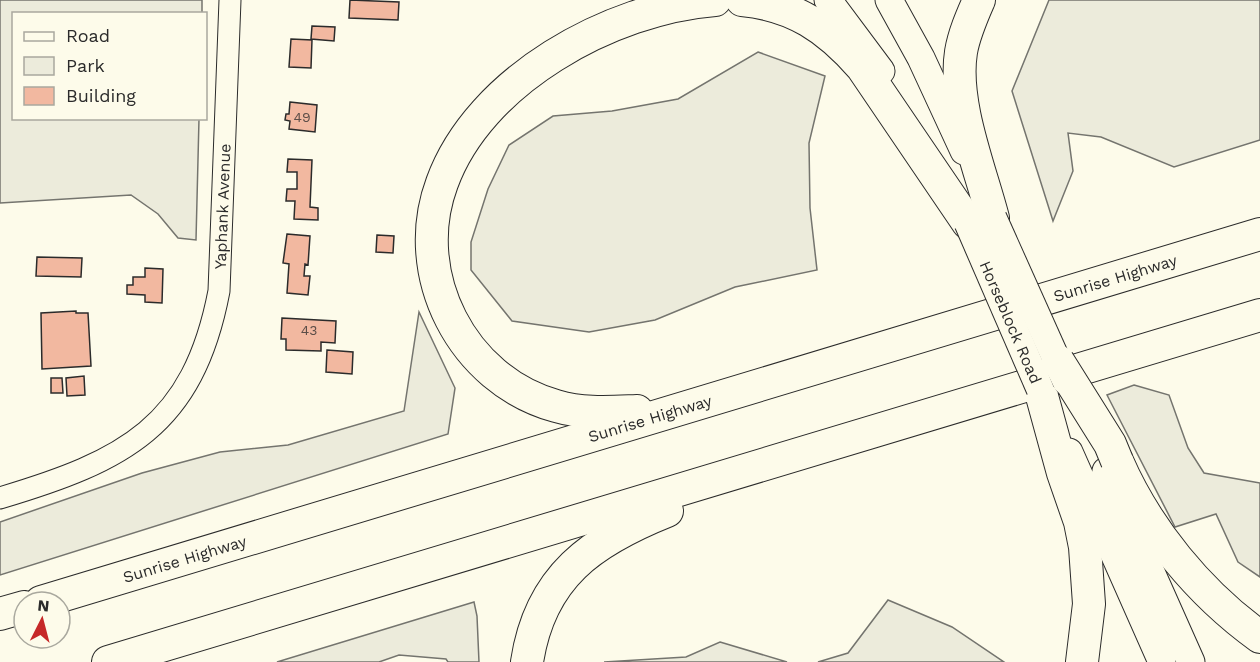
<svg xmlns="http://www.w3.org/2000/svg" width="1260" height="662" viewBox="0 0 1260 662" font-family="'Work Sans',sans-serif">
	<style>
		.green { fill: #ecebdb; stroke: #74746e; stroke-width: 1.5 }
		.building { fill: #f2b8a0; stroke: #2b2b2b; stroke-width: 1.5 }
		.lines { fill: none; stroke-linecap: round; stroke-linejoin: round }
		.tertiary-casing { stroke: #2b2b2b; stroke-width: 23 }
		.primary-casing { stroke: #2b2b2b; stroke-width: 29 }
		.motorway-casing { stroke: #2b2b2b; stroke-width: 34 }
		.tertiary { stroke: #fdfbea; stroke-width: 21 }
		.primary { stroke: #fdfbea; stroke-width: 27 }
		.motorway { stroke: #fdfbea; stroke-width: 32 }
		.primary-bridge-casing { stroke: #2b2b2b; stroke-width: 29; stroke-linecap: butt }
		.motorway-bridge-casing { stroke: #2b2b2b; stroke-width: 34; stroke-linecap: butt }
		.primary-bridge { stroke: #fdfbea; stroke-width: 27 }
		.motorway-bridge { stroke: #fdfbea; stroke-width: 32 }
		.labels { text-anchor: middle; dominant-baseline: central; stroke-width: 4.5; stroke-linejoin: round; paint-order: stroke }
		.number-label { font-size: 14px; fill: #5d4e48 }
		.street-label { font-size: 16px; fill: #2b2b2b; stroke: #fdfbea }
	</style>
	<rect width="100%" height="100%" fill="#fdfbea"/>
	<path class="green" d="M 0,0 L 202,0 L 202,13 L 14,14 L 14,118 L 199,119 L 196,240 L 178,238 L 158,214 L 131,195 L 0,203 Z
		M 1049,0 L 1260,0 L 1260,140 L 1174,167 L 1101,137 L 1068,133 L 1073,171 L 1053,221 L 1012,91 Z
		M 758,52 L 825,76 L 809,143 L 810,208 L 817,270 L 735,287 L 655,320 L 589,332 L 512,321 L 471,270 L 471,242 L 488,189 L 509,145 L 553,116 L 612,111 L 678,99 Z
		M 419,312 L 455,388 L 448,434 L 0,575 L 0,522 L 142,473 L 220,452 L 288,445 L 404,411 Z
		M 1134,385 L 1169,395 L 1188,448 L 1204,473 L 1260,483 L 1260,577 L 1238,562 L 1216,514 L 1175,527 L 1107,395 Z
		M 888,600 L 952,627 L 1004,662 L 818,662 L 848,653 Z
		M 474,602 L 477,616 L 479,662 L 448,662 L 446,659 L 399,655 L 379,662 L 277,662 Z
		M 720,642 L 787,662 L 604,662 L 686,657 Z"/>
	<path class="building" d="M 350,0 L 399,2 L 398,20 L 349,18 Z
		M 312,26 L 335,27 L 334,41 L 311,39 Z
		M 291,39 L 312,40 L 311,68 L 289,67 Z
		M 290,102 L 317,105 L 315,132 L 289,129 L 290,121 L 285,120 L 286,114 L 289,114 Z
		M 288,159 L 312,160 L 310,207 L 318,208 L 318,220 L 294,219 L 295,201 L 286,201 L 287,189 L 297,189 L 297,172 L 287,172 Z
		M 287,234 L 310,236 L 308,265 L 305,264 L 304,276 L 310,276 L 308,295 L 287,293 L 289,264 L 283,263 Z
		M 377,235 L 394,236 L 393,253 L 376,252 Z
		M 37,257 L 82,258 L 81,277 L 36,276 Z
		M 145,268 L 163,269 L 162,303 L 145,302 L 145,295 L 127,294 L 127,285 L 133,285 L 133,277 L 145,277 Z
		M 76,311 L 76,313 L 88,313 L 91,366 L 42,369 L 41,313 Z
		M 282,318 L 336,321 L 335,343 L 321,342 L 321,351 L 286,350 L 286,339 L 281,339 Z
		M 327,350 L 353,352 L 352,374 L 326,372 Z
		M 84,376 L 85,395 L 67,396 L 66,378 Z
		M 51,378 L 62,378 L 63,393 L 51,393 Z"/>
	<g class="lines">
		<defs>
			<g id="tertiary">
				<path id="s1" d="M 0,498 C 124,461 193,427 219,291 L 230,0"/>
			</g>
			<path id="primary" d="M 828,0 L 881,71
				M 889,0 L 921,58 L 964,151
				M 1069,452 L 1162,662
				M 1106,471 L 1191,662"/>
			<g id="motorway">
				<path d="M 742,0 C 794,5 828,28 862,67 L 968,223"/>
				<path d="M 979,0 C 972,16 964,34 961,52 C 953,103 980,168 993,218"/>
				<path d="M 1040,389 L 1063,473 L 1080,522 L 1085,547 L 1089,604 L 1082,662"/>
				<path d="M 637,411 C 609,412 583,414 556,406 C 462,380 408,274 442,183 C 479,80 611,8 715,0"/>
				<path d="M 1117,461 C 1147,530 1199,593 1260,637"/>
				<path id="s2" d="M 41,602 L 1260,234"/>
				<path d="M 0,614 L 24,607"/>
				<path d="M 108,662 L 1260,315"/>
				<path d="M 527,662 C 540,576 592,541 667,511"/>
			</g>
		</defs>
		<use href="#tertiary" class="tertiary-casing"/>
		<use href="#primary" class="primary-casing"/>
		<use href="#motorway" class="motorway-casing"/>
		<use href="#tertiary" class="tertiary"/>
		<use href="#primary" class="primary"/>
		<use href="#motorway" class="motorway"/>
		<defs>
			<g id="primary-bridge">
				<path d="M 993,218 L 1066,381"/>
				<path id="s3" d="M 968,223 L 1040,389"/>
			</g>
			<path id="motorway-bridge" d="M 1058,361 L 1110,444 L 1117,461"/>
		</defs>
		<use href="#primary-bridge" class="primary-bridge-casing"/>
		<use href="#motorway-bridge" class="motorway-bridge-casing"/>
		<use href="#primary-bridge" class="primary-bridge"/>
		<use href="#motorway-bridge" class="motorway-bridge"/>
	</g>
	<g class="labels">
		<g class="number-label">
			<text x="302" y="117">49</text>
			<text x="309" y="330">43</text>
		</g>
		<g class="street-label">
			<text stroke="none"><textPath href="#s1" startOffset="408">Yaphank Avenue</textPath></text>
			<text stroke="none"><textPath href="#s2" startOffset="1122">Sunrise Highway</textPath></text>
			<text stroke="none"><textPath href="#s3" startOffset="108">Horseblock Road</textPath></text>
			<text stroke="none"><textPath href="#s2" startOffset="636">Sunrise Highway</textPath></text>
			<text stroke="none"><textPath href="#s2" startOffset="150">Sunrise Highway</textPath></text>
		</g>
	</g>
	<rect x="12" y="12" width="195" height="108" fill="#fdfbea" stroke="#a9a89e" stroke-width="1.5"/>
	<rect x="24" y="32" width="30" height="9" fill="#fdfbea" stroke="#a9a89e" stroke-width="1.5"/>
	<text x="66" y="42" font-size="18" fill="#2b2b2b">Road</text>
	<rect x="24" y="57" width="30" height="18" fill="#ecebdb" stroke="#a9a89e" stroke-width="1.5"/>
	<text x="66" y="72" font-size="18" fill="#2b2b2b">Park</text>
	<rect x="24" y="87" width="30" height="18" fill="#f2b8a0" stroke="#a9a89e" stroke-width="1.5"/>
	<text x="66" y="102" font-size="18" fill="#2b2b2b">Building</text>
	<g transform="translate(42 620) rotate(6)"><circle r="28" fill="#fdfbea" stroke="#a9a89e" stroke-width="1.5"/>
	<path d="M0-4.5L10 22L0 15L-10 22Z" fill="#c62828"/>
	<text y="-9" font-size="16" font-weight="bold" text-anchor="middle" fill="#2b2b2b">N</text>
	</g>
</svg>
